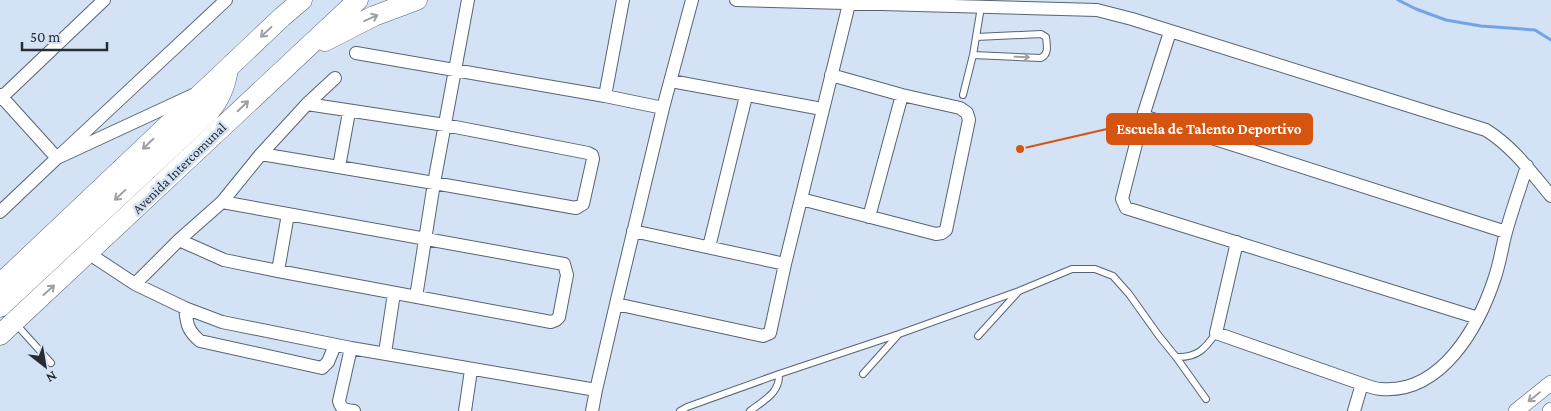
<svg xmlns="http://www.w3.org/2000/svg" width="1551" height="411" viewBox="0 0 1551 411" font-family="'Crimson Pro',serif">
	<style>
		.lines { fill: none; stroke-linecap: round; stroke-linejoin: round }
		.stream { stroke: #72a4e5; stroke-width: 3 }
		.service-casing { stroke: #586475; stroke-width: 8 }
		.minor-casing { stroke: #586475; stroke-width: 14 }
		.tertiary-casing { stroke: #586475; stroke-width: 16 }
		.primary-casing { stroke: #586475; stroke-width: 21 }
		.service { stroke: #fff; stroke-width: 6 }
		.minor { stroke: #fff; stroke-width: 12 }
		.tertiary { stroke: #fff; stroke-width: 15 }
		.primary { stroke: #fff; stroke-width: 20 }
		.oneway { stroke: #9ea0a4 }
		.labels { text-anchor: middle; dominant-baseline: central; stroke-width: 5; stroke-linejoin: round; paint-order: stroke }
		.street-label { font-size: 14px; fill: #282d34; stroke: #d4e2f5 }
		.leader { fill: none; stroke: #d55510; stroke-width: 2 }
		.callout-dot { fill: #d55510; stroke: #d4e2f5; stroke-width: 2 }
		.callout { fill: #d55510; stroke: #d55510; stroke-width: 2 }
		.callout-label { font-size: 15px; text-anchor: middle; font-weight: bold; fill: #fff }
	</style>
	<rect width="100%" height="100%" fill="#d4e2f5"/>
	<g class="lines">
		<path class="stream" d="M 1398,0 L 1416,9 L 1446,20 L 1481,26 L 1535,30 L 1551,40"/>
		<defs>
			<path id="service" d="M 973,55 L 1041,58 C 1049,54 1047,46 1046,37 L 1041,34 L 976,37
				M 963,95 L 973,55 L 981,7
				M 15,323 L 51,363
				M 978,336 L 1018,292
				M 1176,357 L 1206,399
				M 863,374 L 898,335
				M 680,411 L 687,407 L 779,374 L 899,334 L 1019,291 L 1072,269 L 1095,269 L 1113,276 L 1129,294 L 1159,336 L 1176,357 C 1197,358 1205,349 1216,333
				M 750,411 C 764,400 780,393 779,374"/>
			<path id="minor" d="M 692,0 L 663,108 L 616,304 L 763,336 L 770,333 L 785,264 L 849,4
				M 736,0 L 1097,10 L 1132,19 L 1486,130 C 1513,147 1531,172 1551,196
				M 1170,32 L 1143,116 L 1122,199 L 1126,208 L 1478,318
				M 356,53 L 605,96 L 663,108
				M 671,81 L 822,109
				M 0,95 L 57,158 L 226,0
				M 605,96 L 623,0
				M 0,99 L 104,0
				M 1143,116 L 1506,232
				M 261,154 L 434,183 L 576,208 L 583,204 L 593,159 L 592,155 L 588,153 L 445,125 L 307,104
				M 339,167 L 349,112
				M 801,199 L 936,234 L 942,233 L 946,230 L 969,120 L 967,113 L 960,108 L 902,95 L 831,75
				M 222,202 L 564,264 L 567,275 L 559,317 L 556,320 L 551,322 L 278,271 L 224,260 L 179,240 L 222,202 L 261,154 L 307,104 L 335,78
				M 0,212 L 57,158 L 193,95
				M 869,217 L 902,95
				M 633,231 L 785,264
				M 1237,242 L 1216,333 L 1362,384 C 1368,386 1375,389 1381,389 C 1442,394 1479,326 1495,277 C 1500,262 1502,247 1506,232 C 1512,210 1520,188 1527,166
				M 709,247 L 746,96
				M 90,252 L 97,259 L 135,284 L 185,308 L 222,322 L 351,348 L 596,390 L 616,304
				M 278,271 L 288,214
				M 135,284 L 179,240
				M 416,297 L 434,183 L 468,0
				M 185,308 C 187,324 187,330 200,341 L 322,368 L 328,362 L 335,345
				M 351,348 L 339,401 C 341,410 346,410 354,411
				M 385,353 L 394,293
				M 465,411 L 471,370
				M 592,411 L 596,390
				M 1354,411 L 1362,384"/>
			<path id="tertiary" d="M 1516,411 L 1551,383
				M 1550,411 L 1551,410"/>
			<path id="primary" d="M 325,41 L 374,16 L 417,0
				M 0,284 L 282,17 L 302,0
				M 0,307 L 209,112 C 220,99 226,85 228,68
				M 0,335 L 358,0"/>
		</defs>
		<use href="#service" class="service-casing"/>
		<use href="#minor" class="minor-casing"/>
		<use href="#tertiary" class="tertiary-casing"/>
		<use href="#primary" class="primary-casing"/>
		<use href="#service" class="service"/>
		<use href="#minor" class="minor"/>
		<use href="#tertiary" class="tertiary"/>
		<use href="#primary" class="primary"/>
	</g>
	<defs><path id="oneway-shaft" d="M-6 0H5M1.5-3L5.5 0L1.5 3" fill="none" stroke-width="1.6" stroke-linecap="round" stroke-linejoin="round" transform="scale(1.25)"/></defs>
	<g class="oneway">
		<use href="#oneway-shaft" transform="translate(371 18) rotate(-24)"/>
		<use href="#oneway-shaft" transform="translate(266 32) rotate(137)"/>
		<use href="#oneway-shaft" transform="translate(1022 57) rotate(2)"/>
		<use href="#oneway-shaft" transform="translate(243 106) rotate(-44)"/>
		<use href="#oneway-shaft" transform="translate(148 144) rotate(136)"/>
		<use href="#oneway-shaft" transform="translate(120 195) rotate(137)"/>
		<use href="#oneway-shaft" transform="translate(49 290) rotate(-42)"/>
		<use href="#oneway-shaft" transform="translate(1534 397) rotate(141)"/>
	</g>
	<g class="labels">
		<g class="street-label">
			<text transform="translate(179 168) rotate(-44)">Avenida Intercomunal</text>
		</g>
	</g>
	<path class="leader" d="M1020 149L1107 129"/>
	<circle class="callout-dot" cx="1020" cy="149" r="5"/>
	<rect class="callout" x="1107" y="114" width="205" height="30" rx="5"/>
	<g class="callout-label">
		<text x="1209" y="134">Escuela de Talento Deportivo</text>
	</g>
	<g transform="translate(45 366) rotate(149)" stroke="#d4e2f5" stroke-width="4" paint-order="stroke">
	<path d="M0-4L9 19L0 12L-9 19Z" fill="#282d34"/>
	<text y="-8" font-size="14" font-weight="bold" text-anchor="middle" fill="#282d34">N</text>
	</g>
	<path d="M22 42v8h85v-8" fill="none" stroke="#282d34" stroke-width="2.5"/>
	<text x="30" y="42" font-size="15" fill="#282d34" stroke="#d4e2f5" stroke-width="4" paint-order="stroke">50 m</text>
</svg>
